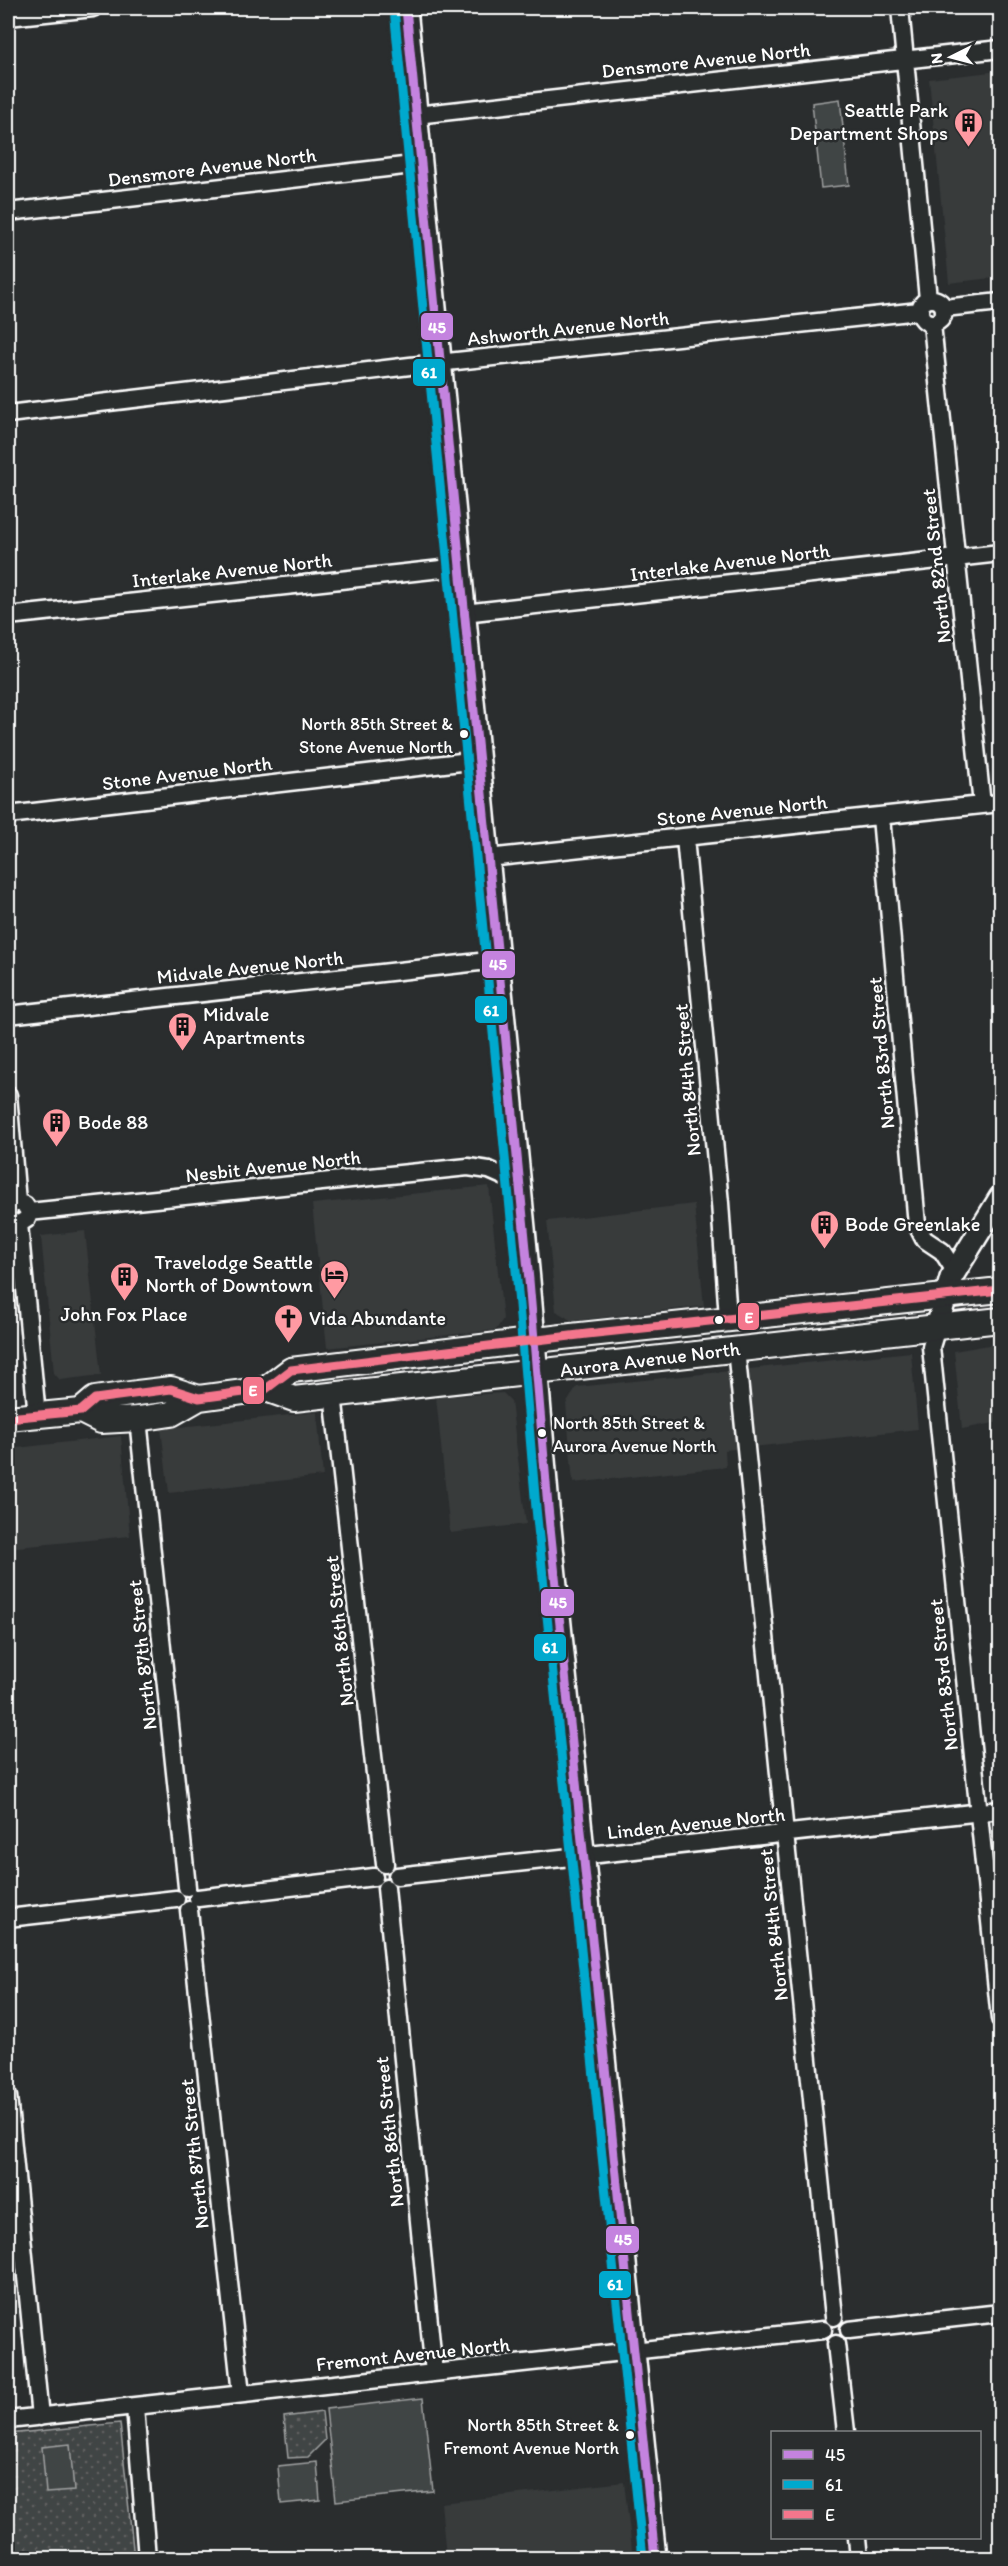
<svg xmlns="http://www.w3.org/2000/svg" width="1008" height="2566" viewBox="0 0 1008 2566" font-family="Itim,sans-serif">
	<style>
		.built { fill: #373a3b }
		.grass { fill: url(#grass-dots); stroke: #a0a2a2; stroke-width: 1.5 }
		.garden { fill: #414445; stroke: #a0a2a2; stroke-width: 1.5 }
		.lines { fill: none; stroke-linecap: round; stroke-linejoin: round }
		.minor-casing { stroke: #fff; stroke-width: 21 }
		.major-casing { stroke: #fff; stroke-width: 26 }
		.highway-casing { stroke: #fff; stroke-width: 28 }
		.minor { stroke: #2a2d2e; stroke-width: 16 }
		.major { stroke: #2a2d2e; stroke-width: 21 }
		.highway { stroke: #2a2d2e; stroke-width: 24 }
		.bus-1-casing { stroke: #2a2d2e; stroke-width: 14 }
		.bus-2-casing { stroke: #2a2d2e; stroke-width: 14 }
		.bus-3-casing { stroke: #2a2d2e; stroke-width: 14 }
		.bus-1 { stroke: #c483df; stroke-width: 9 }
		.bus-2 { stroke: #00a9ce; stroke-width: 9 }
		.bus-3 { stroke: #f4768c; stroke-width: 9 }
		.bus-dot { fill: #fff; stroke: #2a2d2e; stroke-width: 2 }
		.labels { text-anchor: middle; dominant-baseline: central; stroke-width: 5; stroke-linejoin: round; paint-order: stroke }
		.bus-label { font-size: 18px; fill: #fff; stroke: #2a2d2e; text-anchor: end }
		.street-label { font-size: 20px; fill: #fff; stroke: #2a2d2e }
		.poi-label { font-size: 20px; fill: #fff; stroke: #2a2d2e; text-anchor: start }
		.line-badge { stroke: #2a2d2e; stroke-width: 2 }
		.badge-label { font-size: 16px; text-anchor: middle; font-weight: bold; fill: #fff }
	</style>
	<defs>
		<pattern id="grass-dots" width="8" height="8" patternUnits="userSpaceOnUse" patternTransform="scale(1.5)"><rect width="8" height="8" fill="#414445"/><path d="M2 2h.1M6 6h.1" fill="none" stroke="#5e6061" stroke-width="1.8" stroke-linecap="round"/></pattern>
	</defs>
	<rect width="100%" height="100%" fill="#2a2d2e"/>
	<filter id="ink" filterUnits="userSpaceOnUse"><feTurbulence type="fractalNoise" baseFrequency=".0167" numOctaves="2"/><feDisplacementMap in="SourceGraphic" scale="12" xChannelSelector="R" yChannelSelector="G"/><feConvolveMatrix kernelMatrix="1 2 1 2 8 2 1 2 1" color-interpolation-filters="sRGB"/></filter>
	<g filter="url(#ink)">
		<path class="built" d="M 1000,71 L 1000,277 L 949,283 L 929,79 Z
			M 489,1186 L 503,1319 L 496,1330 L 327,1348 L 312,1204 Z
			M 694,1204 L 704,1306 L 572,1321 L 556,1311 L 547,1221 Z
			M 85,1231 L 101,1375 L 60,1380 L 54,1373 L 41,1236 Z
			M 1000,1343 L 1000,1422 L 962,1429 L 954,1351 Z
			M 911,1352 L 918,1429 L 725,1450 L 726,1467 L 573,1483 L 566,1404 L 577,1387 Z
			M 503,1393 L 511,1401 L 526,1524 L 450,1533 L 436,1397 Z
			M 317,1412 L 323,1476 L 169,1493 L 161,1429 Z
			M 121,1436 L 130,1536 L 8,1548 L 8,1449 Z
			M 624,2482 L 633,2558 L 446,2558 L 441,2503 Z"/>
		<path class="grass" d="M 322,2412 L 325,2440 L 308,2457 L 288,2458 L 284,2417 Z
			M 120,2423 L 134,2558 L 8,2558 L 8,2434 Z"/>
		<path class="garden" d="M 840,99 L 849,185 L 821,188 L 812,103 Z
			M 423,2398 L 433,2491 L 336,2501 L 326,2409 Z
			M 70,2444 L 74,2491 L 46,2493 L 42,2447 Z
			M 317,2462 L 320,2500 L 281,2504 L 278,2466 Z"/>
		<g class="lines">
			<defs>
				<path id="minor" d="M 900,8 L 928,299
					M 8,17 L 93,8
					M 416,115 L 1000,49
					M 8,212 L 421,164
					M920 311a12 12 0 1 1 24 0a12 12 0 1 1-24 0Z
					M 944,308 L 1000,302
					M 932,324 L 982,805
					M 8,414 L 410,366 L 919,311
					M 464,613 L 1000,553
					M 8,616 L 460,567
					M 8,815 L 478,760
					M 881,817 L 917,1225 L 924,1239 L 942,1251 L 955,1271
					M 685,838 L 720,1203 L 728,1318
					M 488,858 L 1000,803
					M 8,1015 L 497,960
					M 8,1095 L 17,1202
					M 8,1210 L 11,1205 L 17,1202 L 25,1205 L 29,1212 L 27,1219 L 19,1224 L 11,1222 L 8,1217
					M 29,1212 L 468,1167 L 489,1170 L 519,1183
					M 19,1224 L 37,1416
					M 937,1327 L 931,1347 L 1000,2019
					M 736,1349 L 834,2317
					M 333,1394 L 385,1864
					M 138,1419 L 187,1887
					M 397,1876 L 1000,1810
					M 386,1888 L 434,2373
					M 198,1898 L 374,1877
					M 189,1910 L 241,2394
					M 8,1918 L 176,1899
					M 8,2096 L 40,2417
					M 849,2330 L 1000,2313
					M 836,2344 L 846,2432
					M 135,2407 L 147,2558
					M 8,2420 L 823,2330
					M 857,2538 L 859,2558"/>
				<path id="major" d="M 406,8 L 529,1280 L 548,1507 L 655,2558
					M 937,1327 L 951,1278 L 1000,1198"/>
				<path id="highway" d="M 266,1389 L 291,1370 L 562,1337 L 1000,1290
					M 81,1411 L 95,1399 L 137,1393 L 171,1389 L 199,1398
					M 8,1418 L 81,1411 L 101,1421 L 138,1419 L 171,1414 L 199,1398 L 266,1389 L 294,1399 L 1000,1320"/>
			</defs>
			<use href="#minor" class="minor-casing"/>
			<use href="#major" class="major-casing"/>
			<use href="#highway" class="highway-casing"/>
			<use href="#minor" class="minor"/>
			<use href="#major" class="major"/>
			<use href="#highway" class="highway"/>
			<defs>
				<path id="bus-1" d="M 406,8 L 529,1280 L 548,1507 L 655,2558"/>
				<path id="bus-2" d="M 394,9 L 517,1281 L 536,1508 L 643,2558"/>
				<path id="bus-3" d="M 8,1418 L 81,1411 L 95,1399 L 171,1389 L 199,1398 L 266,1389 L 291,1370 L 587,1334 L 1000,1290"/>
			</defs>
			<use href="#bus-1" class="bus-1-casing"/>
			<use href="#bus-2" class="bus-2-casing"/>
			<use href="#bus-3" class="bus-3-casing"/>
			<use href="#bus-1" class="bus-1"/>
			<use href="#bus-2" class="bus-2"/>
			<use href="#bus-3" class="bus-3"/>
		</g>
	</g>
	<defs>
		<symbol id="building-pin" viewBox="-11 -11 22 30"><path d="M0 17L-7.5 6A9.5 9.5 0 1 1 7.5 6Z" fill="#ff9aa2" stroke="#2a2d2e"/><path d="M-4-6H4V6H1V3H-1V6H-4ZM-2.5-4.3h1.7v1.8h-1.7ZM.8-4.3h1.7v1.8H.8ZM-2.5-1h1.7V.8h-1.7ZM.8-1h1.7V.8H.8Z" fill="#111"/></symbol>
		<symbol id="hotel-pin" viewBox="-11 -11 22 30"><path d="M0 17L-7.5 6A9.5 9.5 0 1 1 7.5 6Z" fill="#ff9aa2" stroke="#2a2d2e"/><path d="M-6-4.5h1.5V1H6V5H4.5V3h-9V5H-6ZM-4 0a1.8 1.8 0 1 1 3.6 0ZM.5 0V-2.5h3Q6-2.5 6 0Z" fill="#111"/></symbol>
		<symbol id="church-pin" viewBox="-11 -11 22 30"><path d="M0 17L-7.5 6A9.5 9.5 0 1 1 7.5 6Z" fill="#ff9aa2" stroke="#2a2d2e"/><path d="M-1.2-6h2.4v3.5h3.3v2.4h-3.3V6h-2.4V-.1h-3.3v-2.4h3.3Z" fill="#111"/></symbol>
	</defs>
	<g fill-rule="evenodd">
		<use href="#building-pin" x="952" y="106" width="33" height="45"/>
		<use href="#building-pin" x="166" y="1010" width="33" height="45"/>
		<use href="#building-pin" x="40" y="1106" width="33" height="45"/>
		<use href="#building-pin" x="808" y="1208" width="33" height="45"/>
		<use href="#hotel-pin" x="318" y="1258" width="33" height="45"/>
		<use href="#building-pin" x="108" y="1260" width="33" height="45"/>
		<use href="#church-pin" x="272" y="1302" width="33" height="45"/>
	</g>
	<g class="bus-dot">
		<circle cx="464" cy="734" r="5"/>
		<circle cx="719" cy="1320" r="5"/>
		<circle cx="542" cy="1433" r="5"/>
		<circle cx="630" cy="2435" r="5"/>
	</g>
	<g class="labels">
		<g class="bus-label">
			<text x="453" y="724">North 85th Street &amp;<tspan x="453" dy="23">Stone Avenue North</tspan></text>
			<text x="553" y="1423" text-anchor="start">North 85th Street &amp;<tspan x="553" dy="23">Aurora Avenue North</tspan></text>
			<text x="619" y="2425">North 85th Street &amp;<tspan x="619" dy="23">Fremont Avenue North</tspan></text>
		</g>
		<g class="street-label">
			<text transform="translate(706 60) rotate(-6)">Densmore Avenue North</text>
			<text transform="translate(212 167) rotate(-7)">Densmore Avenue North</text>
			<text transform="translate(568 328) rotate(-6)">Ashworth Avenue North</text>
			<text transform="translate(730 562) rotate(-7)">Interlake Avenue North</text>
			<text transform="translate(936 566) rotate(-96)">North 82nd Street</text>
			<text transform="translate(232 570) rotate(-6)">Interlake Avenue North</text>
			<text transform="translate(187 773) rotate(-7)">Stone Avenue North</text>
			<text transform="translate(742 810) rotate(-6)">Stone Avenue North</text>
			<text transform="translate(250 967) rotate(-6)">Midvale Avenue North</text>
			<text transform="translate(881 1053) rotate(-95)">North 83rd Street</text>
			<text transform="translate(687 1080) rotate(-95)">North 84th Street</text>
			<text transform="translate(273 1166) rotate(-6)">Nesbit Avenue North</text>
			<text transform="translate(650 1359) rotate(-7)">Aurora Avenue North</text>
			<text transform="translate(339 1631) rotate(-96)">North 86th Street</text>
			<text transform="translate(142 1655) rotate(-96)">North 87th Street</text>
			<text transform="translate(943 1675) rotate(-96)">North 83rd Street</text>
			<text transform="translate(696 1823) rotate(-6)">Linden Avenue North</text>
			<text transform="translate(773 1925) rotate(-96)">North 84th Street</text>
			<text transform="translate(389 2132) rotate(-96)">North 86th Street</text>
			<text transform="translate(194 2154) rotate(-96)">North 87th Street</text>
			<text transform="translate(413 2354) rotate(-6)">Fremont Avenue North</text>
		</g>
		<g class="poi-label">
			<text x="948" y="110" text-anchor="end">Seattle Park<tspan x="948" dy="23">Department Shops</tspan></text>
			<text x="203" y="1014">Midvale<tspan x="203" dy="23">Apartments</tspan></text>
			<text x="78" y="1122">Bode 88</text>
			<text x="845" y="1224">Bode Greenlake</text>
			<text x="313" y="1262" text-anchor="end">Travelodge Seattle<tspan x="313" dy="23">North of Downtown</tspan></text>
			<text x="124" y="1314" text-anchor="middle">John Fox Place</text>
			<text x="309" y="1318">Vida Abundante</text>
		</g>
	</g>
	<g class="line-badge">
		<rect x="420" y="312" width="34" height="29" rx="6" fill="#c483df"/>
		<rect x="412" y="358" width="34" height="29" rx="6" fill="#00a9ce"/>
		<rect x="481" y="950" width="35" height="29" rx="6" fill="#c483df"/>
		<rect x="474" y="995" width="34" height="29" rx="6" fill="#00a9ce"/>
		<rect x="737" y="1302" width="23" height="29" rx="6" fill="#f4768c"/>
		<rect x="242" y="1376" width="23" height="29" rx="6" fill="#f4768c"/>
		<rect x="540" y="1588" width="35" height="29" rx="6" fill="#c483df"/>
		<rect x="533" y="1633" width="34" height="29" rx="6" fill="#00a9ce"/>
		<rect x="605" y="2225" width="35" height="29" rx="6" fill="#c483df"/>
		<rect x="598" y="2270" width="34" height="29" rx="6" fill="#00a9ce"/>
	</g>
	<g class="badge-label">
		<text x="437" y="333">45</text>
		<text x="429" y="378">61</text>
		<text x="498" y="970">45</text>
		<text x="491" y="1016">61</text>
		<text x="749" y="1323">E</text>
		<text x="253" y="1396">E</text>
		<text x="558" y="1608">45</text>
		<text x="550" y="1653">61</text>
		<text x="623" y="2245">45</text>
		<text x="615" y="2290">61</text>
	</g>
	<rect width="1008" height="2566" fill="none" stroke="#2a2d2e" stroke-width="30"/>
	<rect x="15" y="15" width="978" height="2536" fill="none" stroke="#fff" stroke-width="2" filter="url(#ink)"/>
	<rect x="771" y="2431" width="210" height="108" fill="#2a2d2e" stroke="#7f8182" stroke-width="1.5"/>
	<rect x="783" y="2450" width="30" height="9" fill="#c483df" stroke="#7f8182" stroke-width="1.5"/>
	<text x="825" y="2461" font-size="18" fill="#ffffff">45</text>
	<rect x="783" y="2480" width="30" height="9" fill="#00a9ce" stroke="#7f8182" stroke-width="1.5"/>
	<text x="825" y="2491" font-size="18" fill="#ffffff">61</text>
	<rect x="783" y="2510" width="30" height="9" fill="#f4768c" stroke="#7f8182" stroke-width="1.5"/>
	<text x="825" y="2521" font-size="18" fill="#ffffff">E</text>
	<g transform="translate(951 57) rotate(264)" stroke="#2a2d2e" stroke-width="4.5" paint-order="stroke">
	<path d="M0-4.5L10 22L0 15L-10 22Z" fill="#ffffff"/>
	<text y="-9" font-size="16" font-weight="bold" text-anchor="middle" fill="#ffffff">N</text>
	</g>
</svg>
